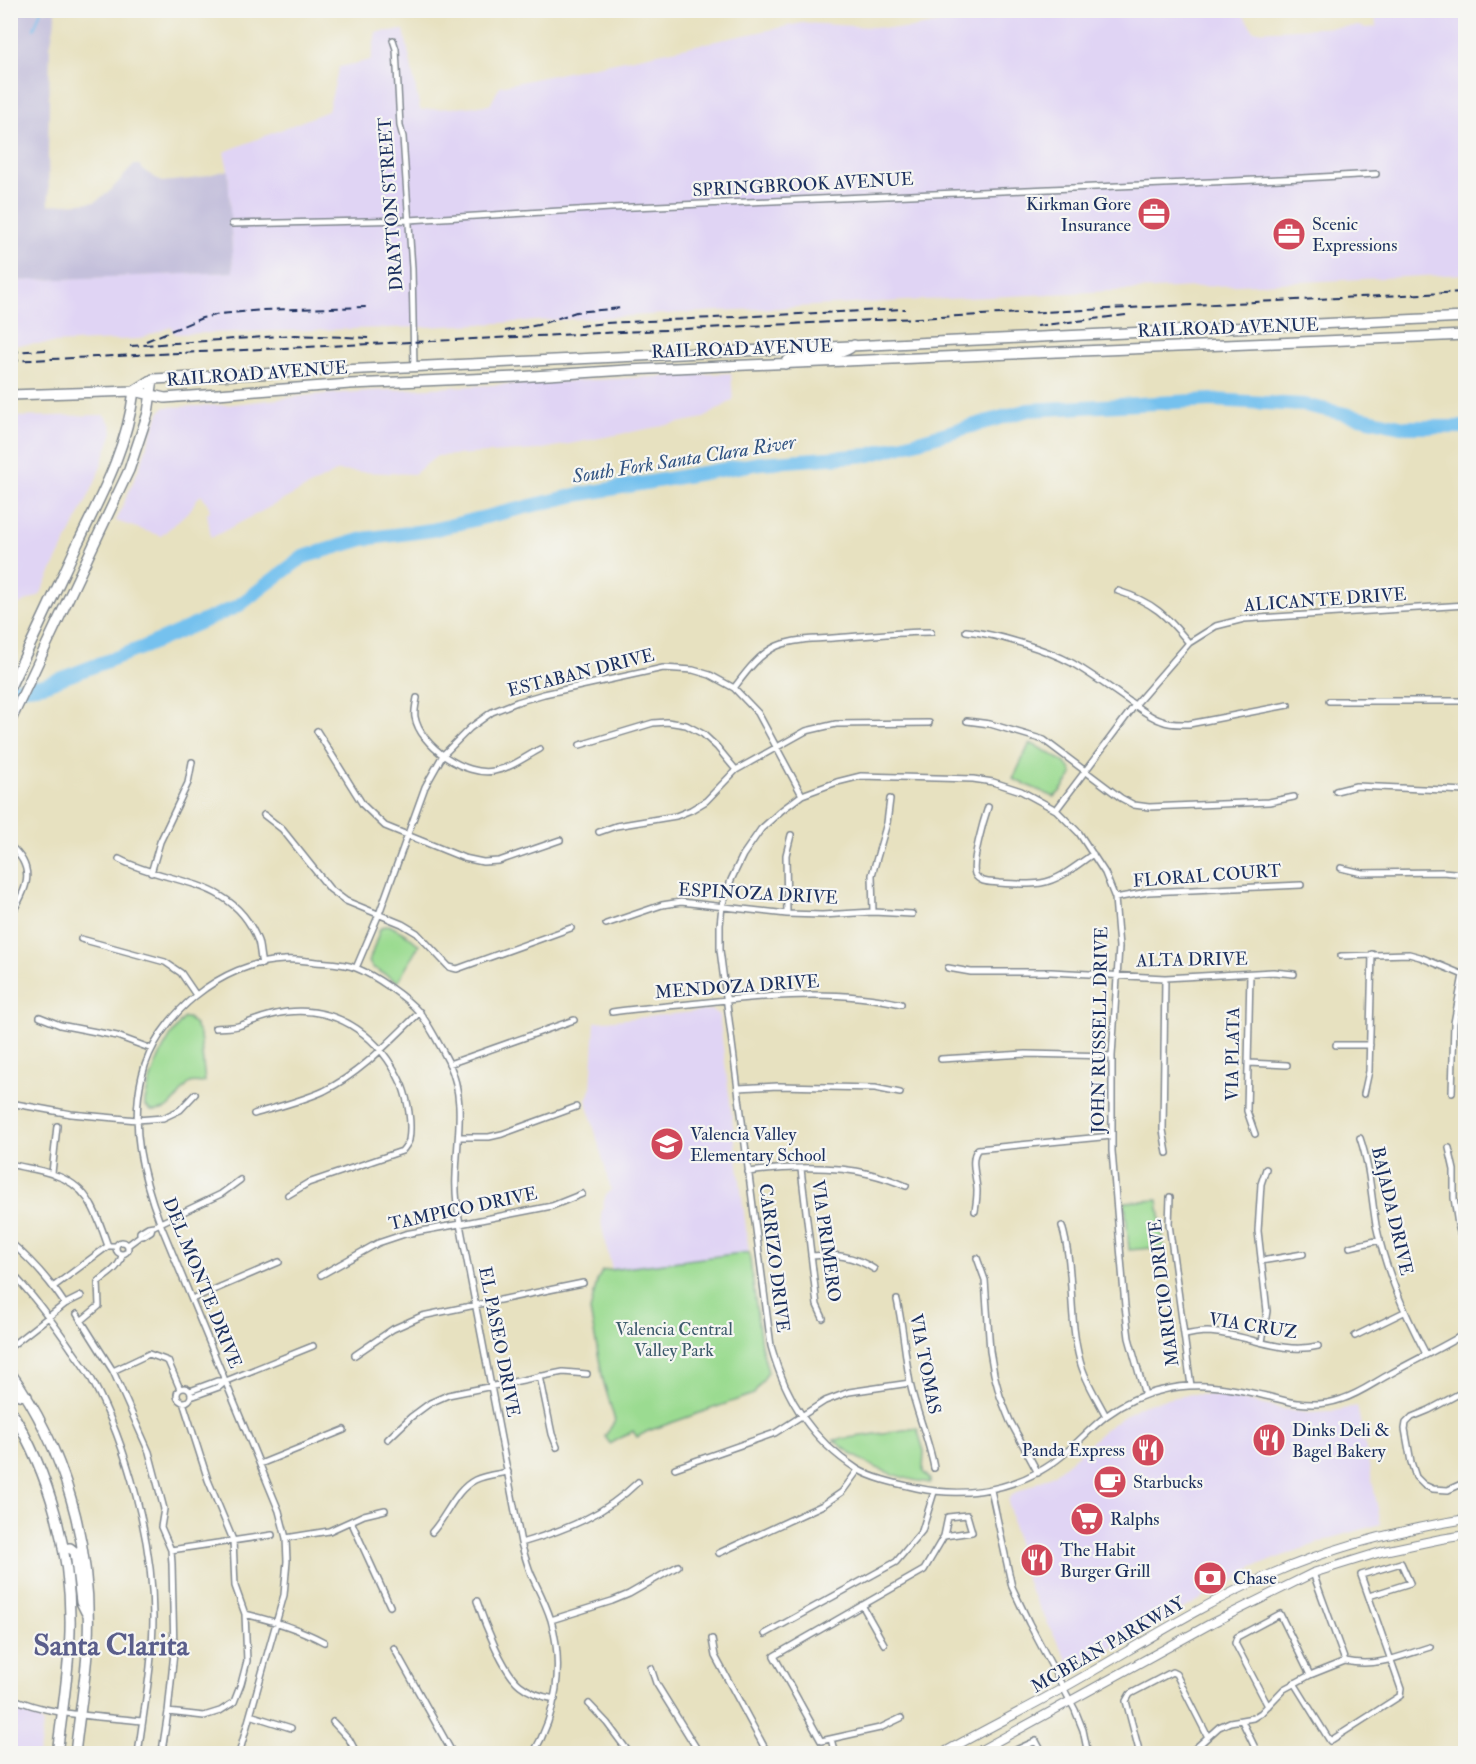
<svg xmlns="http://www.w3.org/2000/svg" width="1476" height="1764" viewBox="0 0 1476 1764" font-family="'IM FELL Double Pica',serif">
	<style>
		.built { fill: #e0d4f4 }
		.industrial { fill: #c4c0db }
		.green { fill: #9bdb91; stroke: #5b8578; stroke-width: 1.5 }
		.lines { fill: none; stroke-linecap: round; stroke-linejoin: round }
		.stream { stroke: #75c1ee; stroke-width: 2 }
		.river { stroke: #75c1ee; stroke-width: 14 }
		.minor-casing { stroke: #81888f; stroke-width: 8 }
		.secondary-casing { stroke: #81888f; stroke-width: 10 }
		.primary-casing { stroke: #81888f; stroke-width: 12 }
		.minor { stroke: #fff; stroke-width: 5 }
		.secondary { stroke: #fff; stroke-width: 8 }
		.primary { stroke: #fff; stroke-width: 9 }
		.rail { stroke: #1b2f5e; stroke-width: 2; stroke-dasharray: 9 4.5; stroke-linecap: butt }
		.labels { text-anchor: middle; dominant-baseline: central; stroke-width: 4.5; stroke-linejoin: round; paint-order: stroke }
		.street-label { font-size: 18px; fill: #1b2f5e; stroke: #f6f6f2 }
		.poi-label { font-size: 18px; fill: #1b2f5e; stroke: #f6f6f2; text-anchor: start }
		.park-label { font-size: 18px; fill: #3b5a6b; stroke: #f6f6f2 }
		.water-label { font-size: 20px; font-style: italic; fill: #325482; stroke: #f6f6f2 }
		.town-label { font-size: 30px; font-weight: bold; fill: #5a5e8b; stroke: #f6f6f2 }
	</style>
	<rect width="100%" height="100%" fill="#f6f6f2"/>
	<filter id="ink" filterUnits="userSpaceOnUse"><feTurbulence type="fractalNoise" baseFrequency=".0167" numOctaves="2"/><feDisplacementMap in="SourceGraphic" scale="12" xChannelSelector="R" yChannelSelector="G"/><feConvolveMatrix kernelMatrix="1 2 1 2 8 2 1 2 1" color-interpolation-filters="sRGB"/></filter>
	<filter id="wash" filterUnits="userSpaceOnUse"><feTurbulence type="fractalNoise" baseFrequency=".008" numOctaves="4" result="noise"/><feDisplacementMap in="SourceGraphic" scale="24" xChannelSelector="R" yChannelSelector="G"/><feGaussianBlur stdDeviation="1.35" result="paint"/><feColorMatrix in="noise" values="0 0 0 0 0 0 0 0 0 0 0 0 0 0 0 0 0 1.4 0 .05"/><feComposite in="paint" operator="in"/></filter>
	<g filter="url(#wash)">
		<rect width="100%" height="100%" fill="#e7e1c0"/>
		<path class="built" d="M 1240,10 L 1254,31 L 1358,26 L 1365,28 L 1376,27 L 1375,11 L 1465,11 L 1465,274 L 904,301 L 426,327 L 175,334 L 171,327 L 139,339 L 11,345 L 10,281 L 233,272 L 228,170 L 224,152 L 328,111 L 339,67 L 371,60 L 376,32 L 404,30 L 420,110 L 490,105 L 500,86 L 802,23 L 907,29 L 1002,11 Z
			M 731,373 L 733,400 L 704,418 L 538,450 L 437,456 L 414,474 L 338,471 L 211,538 L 207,513 L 210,511 L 208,504 L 201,495 L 196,500 L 191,509 L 161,536 L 116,521 L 140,466 L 159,413 L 164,407 L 225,405 L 313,395 L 369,391 Z
			M 104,415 L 111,424 L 113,432 L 94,485 L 40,595 L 11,608 L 11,417 Z
			M 712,1010 L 719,1015 L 749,1252 L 612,1270 L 602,1227 L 601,1215 L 605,1197 L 611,1189 L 586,1099 L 591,1090 L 595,1022 Z
			M 1191,1394 L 1224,1396 L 1292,1411 L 1309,1413 L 1329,1412 L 1357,1406 L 1381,1524 L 1332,1538 L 1252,1567 L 1234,1581 L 1082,1665 L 1075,1667 L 1070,1665 L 1030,1590 L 1023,1571 L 1008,1501 L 1010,1496 L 1053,1475 L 1076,1456 L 1105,1429 L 1138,1407 L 1162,1400 Z
			M 10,1709 L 39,1719 L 43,1724 L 39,1753 L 11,1753 Z"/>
		<path class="industrial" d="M 18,11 L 56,11 L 54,27 L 50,47 L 48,155 L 49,205 L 95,202 L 111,190 L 134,165 L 140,165 L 143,170 L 162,182 L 192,179 L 228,170 L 233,272 L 11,281 L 11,33 Z"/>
		<path class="green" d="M 1030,743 C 1039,748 1073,763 1072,774 C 1072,777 1069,780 1067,782 C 1063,788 1060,793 1054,797 L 1013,779 Z
			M 389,925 L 407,935 L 419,945 L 398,982 L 372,967 L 369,962 L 380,929 L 382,927 Z
			M 184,1018 L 188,1018 L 194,1024 L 200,1035 L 205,1082 C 201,1084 195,1081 190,1083 C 175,1096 175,1112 151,1111 L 145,1105 L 145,1101 C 152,1069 163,1043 184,1018 Z
			M 1158,1200 L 1164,1247 L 1129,1250 L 1125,1202 Z
			M 749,1252 L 761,1345 L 768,1372 L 754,1394 L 648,1431 L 637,1437 L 633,1431 L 610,1444 L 605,1436 L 615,1421 L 603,1380 L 590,1311 L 597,1281 L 602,1271 Z
			M 917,1428 L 924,1451 L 923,1472 L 930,1479 L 930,1483 C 894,1478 861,1464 834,1440 Z"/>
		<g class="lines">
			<path class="stream" d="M 34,29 L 41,10"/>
			<path class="river" d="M 10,689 L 44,685 L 144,647 L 238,606 L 303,557 L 363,539 L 432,530 L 576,495 L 760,463 L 869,455 L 1028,410 L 1212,400 L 1304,405 L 1405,427 L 1466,427"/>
		</g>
	</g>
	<g filter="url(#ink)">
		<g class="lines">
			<defs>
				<path id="minor" d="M 393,40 L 396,49 L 400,126 L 403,137 L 412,268 L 414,368
					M 232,224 L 409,220 L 611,208 L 1303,178 L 1376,174
					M 1118,591 C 1153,602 1166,615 1189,643
					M 966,631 C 996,634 1046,649 1072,663 C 1091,674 1109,687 1126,699 C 1138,707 1149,717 1162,721 C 1171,725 1179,724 1189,724 L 1288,705
					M 734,688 C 746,672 759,654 777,646 C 794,639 815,639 833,638 C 866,636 898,632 931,632
					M 417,698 C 416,704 414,712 415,717 C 420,746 466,777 494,771 C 511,768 525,757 540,749
					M 1329,701 L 1466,701
					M 967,721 L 990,724 L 1044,740 L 1121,798 L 1134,805 L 1149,807 L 1269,802 L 1294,797
					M 317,731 L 363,805 L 385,826 L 464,858 L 483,862 L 499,861 L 560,840
					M 580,745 L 653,723 L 667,722 L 686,725 L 703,734 L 717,747 L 736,770
					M 1336,791 L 1356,786 L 1466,791
					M 988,807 C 984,819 971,863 975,874 C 979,883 991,882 999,883 C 1013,884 1027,885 1041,883 C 1060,880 1077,865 1093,854
					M 1056,810 L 1135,705 L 1189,643 L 1216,626 L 1244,619 L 1466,605
					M 264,815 L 282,829 L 330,889 L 346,901 L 402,924 L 417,933 L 449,967 L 457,969 L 571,928
					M 599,832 L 616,826 L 676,816 L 691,810 L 706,801 L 736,770 L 806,731 L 836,724 L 929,723
					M 10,846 C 38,869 26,891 10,916
					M 119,859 C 170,886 233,876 258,941 C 260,948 260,956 262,964
					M 1341,868 L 1362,873 L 1442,872 L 1466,874
					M 151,873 L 160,842 L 188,783 L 192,762
					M 1115,898 L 1148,892 L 1301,885
					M 873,912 L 872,875 L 887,823 L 890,799
					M 787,914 L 786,855 L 791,835
					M 606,924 L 662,905 L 681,902 L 787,914 L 822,915 L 873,912 L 912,914
					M 81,939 L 165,962 L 181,973 L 196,995
					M 1341,956 L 1409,954 L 1420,957 L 1466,976
					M 356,968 L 379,914 L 425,787 L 443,755 L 470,728 L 492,712 L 517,702 L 544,694 L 663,668 L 693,670 L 710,675 L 734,688 L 758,713 L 802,795
					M 948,968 L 971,972 L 1051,972 L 1165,978 L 1273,972 L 1294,974
					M 1250,974 L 1247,1111 L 1255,1134
					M 1165,978 L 1163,1130 L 1167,1153
					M 612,1012 C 641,1008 670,1006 699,1003 C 763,996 837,989 901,1004
					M 40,1017 L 60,1025 L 117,1036 L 152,1049
					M 215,1028 C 223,1027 231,1028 238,1026 C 254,1021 269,1014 287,1012 C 340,1006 381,1038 402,1085 C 408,1100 412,1123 409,1140 C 408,1144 404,1148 402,1151 L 308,1183 L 288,1195
					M 1336,1045 L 1370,1045
					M 941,1059 L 1026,1054 L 1112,1056
					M 1248,1063 L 1287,1065
					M 449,1064 L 574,1020
					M 738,1088 L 778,1086 L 875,1088 L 900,1093
					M 1452,1093 L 1454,1023 L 1463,975
					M 1364,1094 L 1369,1071 L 1372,954
					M 10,1103 L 71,1114 L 137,1120 L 163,1118 L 180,1110 L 195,1094
					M 254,1114 C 277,1107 302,1101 324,1091 C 361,1073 391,1040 420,1012
					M 460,1137 L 489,1137 L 502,1134 L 576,1107
					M 1360,1138 C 1370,1167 1371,1195 1376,1225 C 1386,1272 1404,1312 1426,1354
					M 1449,1148 L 1454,1170 L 1454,1198 L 1458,1225 L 1466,1252
					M 10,1164 C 24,1168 39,1169 52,1174 C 90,1186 96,1213 108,1246
					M 801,1169 L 817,1305 L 823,1318
					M 748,1172 C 785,1167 834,1165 870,1174 C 883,1177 894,1181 906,1186
					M 52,1173 L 57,1126
					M 1170,1197 L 1169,1224 L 1191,1386
					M 975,1211 C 976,1205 977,1198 977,1191 C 977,1178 969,1159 978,1149 L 1112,1136
					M 1062,1226 C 1075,1270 1068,1317 1080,1361 C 1085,1381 1097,1398 1106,1416
					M 140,1236 L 143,1236 L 151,1231 L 152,1227
					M116 1248a6 6 0 1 1 12 0a6 6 0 1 1-12 0Z
					M 10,1242 C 31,1260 50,1281 65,1304
					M 128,1245 L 140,1236 L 140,1232 L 148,1227 L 154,1226 L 221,1194 L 240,1180
					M 1350,1247 L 1380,1240
					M 811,1256 C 835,1254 853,1255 874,1269
					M 977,1258 L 985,1280 L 990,1351 L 994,1374 L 1000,1396 L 1010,1421 L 1038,1473
					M 1261,1261 L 1303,1254
					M 10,1271 C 34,1296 53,1322 72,1350 C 79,1360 87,1370 92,1380 C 128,1447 153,1542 153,1617 C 153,1663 144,1708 138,1754
					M 321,1275 L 378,1243 L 405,1234 L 460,1224 L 552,1206 L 582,1194
					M 53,1287 L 108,1246 L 116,1246
					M 192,1299 L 279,1262
					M 897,1300 C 903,1327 905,1355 910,1383 C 916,1412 929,1439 934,1468
					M 77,1314 L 113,1371 L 149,1452 L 164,1509 L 161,1527 L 171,1550 L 172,1564 L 174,1652 L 168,1712 L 162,1751
					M 81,1321 L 99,1306 L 98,1282 C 108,1274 121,1267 122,1254
					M 1184,1335 C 1191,1334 1199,1332 1207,1332 C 1245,1333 1279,1355 1318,1346
					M 1355,1336 L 1404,1312
					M 1262,1342 L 1267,1311 L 1258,1231 L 1261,1184 L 1266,1169
					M 10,1347 L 65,1304 L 81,1296
					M 355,1355 L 393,1329 L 422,1316 L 583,1283
					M 113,1371 L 149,1354 L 168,1361 L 180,1389
					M 540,1376 L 552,1434 L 557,1447
					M177 1395a7 7 0 1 1 14 0a7 7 0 1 1-14 0Z
					M 1466,1390 L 1429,1410 L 1412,1417 L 1406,1423 L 1405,1429 L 1411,1462 L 1416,1477 L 1424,1485 L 1433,1489 L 1448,1490 L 1466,1482
					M 190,1391 L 217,1381 L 226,1381 L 313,1346
					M 1145,1395 L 1129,1338 L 1125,1306 L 1112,1151 L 1112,1056 L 1119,947 L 1115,898 L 1105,873 L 1079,833 L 1056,810 L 1021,791 L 993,782 L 973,779 L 861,776 L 837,782 L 802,795 L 782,810 L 761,829 L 743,855 L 731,880 L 722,906 L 720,925 L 720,950 L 771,1346 C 785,1398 811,1440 857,1469 C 873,1479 899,1484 917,1488 C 959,1497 1002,1492 1040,1471 C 1066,1457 1083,1434 1106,1416 C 1122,1404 1143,1394 1163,1390 C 1198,1381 1232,1388 1266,1396 C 1276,1398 1287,1402 1297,1403 C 1311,1405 1328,1404 1342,1399 C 1359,1394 1375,1382 1390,1374 C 1415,1360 1441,1348 1466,1333
					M 191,1397 L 219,1387 L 226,1381
					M 388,1439 L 411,1417 L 430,1403 L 448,1395 L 563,1372 L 587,1374
					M 260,1464 L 344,1430
					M 675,1468 L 775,1433 L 825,1401 L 849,1392 L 910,1383
					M 991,1490 L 1012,1587 L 1029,1623 L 1075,1710 L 1083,1730 L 1088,1754
					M 385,1510 L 364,1515 L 351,1521 L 390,1606
					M 432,1532 C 447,1516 455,1490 475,1480 C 485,1475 498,1474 508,1472
					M 286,1538 L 329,1531 L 351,1521
					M 521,1543 C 566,1530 604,1515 638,1482
					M 171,1550 L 272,1535
					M 719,1553 L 823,1505 L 842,1492 L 858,1470
					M 477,1601 C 484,1622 503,1672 520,1685 C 530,1693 542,1697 555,1699
					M 862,1605 L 884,1644
					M 245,1614 C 273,1621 298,1628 324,1642
					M 551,1620 L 612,1601 L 629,1594 L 678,1566
					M 765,1634 L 896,1562 L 922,1531 L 934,1492
					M 712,1639 L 715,1656 L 768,1754
					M 394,1648 L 453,1754
					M 1345,1661 C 1377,1668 1400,1656 1430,1647
					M 651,1668 L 656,1683 L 700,1754
					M 1294,1683 L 1330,1741 L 1400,1696 L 1401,1689 L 1361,1575 L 1401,1563 L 1410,1583 L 1369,1596
					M 10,1697 C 49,1716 99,1716 142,1721
					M 589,1704 L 607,1723 L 630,1754
					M 1268,1706 L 1235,1643 L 1237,1637 L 1280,1614 L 1310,1675
					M 168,1712 L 204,1716 L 220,1711 L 234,1702 L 241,1684 L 247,1661 L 245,1614 L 235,1586 L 233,1540 L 208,1480 L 183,1402
					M 250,1715 L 291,1728
					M 901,1718 L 880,1728 L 821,1741 L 774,1656 L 924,1570 L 944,1536 L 948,1517 L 967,1515 L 972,1532 L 944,1536
					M 1242,1721 L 1258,1754
					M 333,1722 L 349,1739 L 357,1754
					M 831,1739 L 835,1754
					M 1016,1750 L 1036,1741 L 1043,1754
					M 239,1754 L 284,1595 L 287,1561 L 286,1538 L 279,1511 L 160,1223 C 142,1175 130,1127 142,1076 C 156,1016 222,962 284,960 C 295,959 305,961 316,962 C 329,963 344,963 356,968 C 374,975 406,997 419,1012 C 427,1021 443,1051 449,1063 C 466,1100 457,1136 456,1175 C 455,1192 457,1208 460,1224 L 521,1543 C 524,1553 527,1564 531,1574 C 538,1589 546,1604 551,1620 C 564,1666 557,1713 533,1754
					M 1140,1754 L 1126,1701 L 1130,1694 L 1172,1672 L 1176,1674 L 1208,1737
					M 1189,1754 L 1219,1727 L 1230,1722 L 1253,1718 L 1261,1713 L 1284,1689 L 1310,1675 L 1345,1661 L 1313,1573"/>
				<path id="secondary" d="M 941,1754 C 982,1731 1024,1710 1065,1687 C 1133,1649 1198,1606 1269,1575 C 1332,1547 1398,1530 1466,1519
					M 974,1754 L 1212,1623 L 1313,1573 L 1384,1551 L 1441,1539 L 1466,1535"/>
				<path id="primary" d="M 785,364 C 799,344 834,364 854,345
					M 134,391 L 153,379 L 1466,317
					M 10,395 L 134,391 L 165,398 L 350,384 L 517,377 L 627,370 L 1466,335
					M 10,687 C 33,640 55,592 77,545 C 102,494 127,448 134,391
					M 10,722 L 129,470 L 148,413 L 153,379
					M 10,1372 C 65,1448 92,1546 88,1640 C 86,1678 79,1716 75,1754
					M 10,1386 L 19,1395 L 27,1396
					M 10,1409 C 50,1474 72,1554 70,1631 C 69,1672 62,1713 57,1754
					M 63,1549 L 70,1548 L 75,1552 L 81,1602 L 86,1612"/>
			</defs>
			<use href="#minor" class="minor-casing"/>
			<use href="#secondary" class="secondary-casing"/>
			<use href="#primary" class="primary-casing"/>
			<use href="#minor" class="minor"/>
			<use href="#secondary" class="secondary"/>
			<use href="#primary" class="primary"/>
			<path class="rail" d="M 579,326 L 605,323 L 905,309
				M 1037,326 L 1126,315
				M 505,331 L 538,325 L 576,312 L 622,308
				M 146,341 L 202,318 L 220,314 L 262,310 L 366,307
				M 130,346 L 295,335 L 369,338
				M 10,352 L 46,350
				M 10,361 L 1466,292"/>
		</g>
	</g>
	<defs>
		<symbol id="office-disc" viewBox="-11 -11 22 22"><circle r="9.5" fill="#d1495b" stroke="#f6f6f2"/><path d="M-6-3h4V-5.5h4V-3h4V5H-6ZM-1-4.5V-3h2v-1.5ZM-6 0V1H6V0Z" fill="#fff"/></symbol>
		<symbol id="school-disc" viewBox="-11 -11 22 22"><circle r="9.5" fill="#d1495b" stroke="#f6f6f2"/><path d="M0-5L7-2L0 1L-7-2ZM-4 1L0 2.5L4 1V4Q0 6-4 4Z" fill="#fff"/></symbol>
		<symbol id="restaurant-disc" viewBox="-11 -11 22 22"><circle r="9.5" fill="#d1495b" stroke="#f6f6f2"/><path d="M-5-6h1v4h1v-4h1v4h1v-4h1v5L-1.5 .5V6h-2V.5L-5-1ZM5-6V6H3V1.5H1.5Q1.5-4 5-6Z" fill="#fff"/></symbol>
		<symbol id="cafe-disc" viewBox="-11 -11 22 22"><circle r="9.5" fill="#d1495b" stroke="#f6f6f2"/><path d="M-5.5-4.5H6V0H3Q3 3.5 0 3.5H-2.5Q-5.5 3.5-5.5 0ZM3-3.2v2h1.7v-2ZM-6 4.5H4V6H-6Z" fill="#fff"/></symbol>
		<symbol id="supermarket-disc" viewBox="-11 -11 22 22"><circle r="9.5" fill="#d1495b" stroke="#f6f6f2"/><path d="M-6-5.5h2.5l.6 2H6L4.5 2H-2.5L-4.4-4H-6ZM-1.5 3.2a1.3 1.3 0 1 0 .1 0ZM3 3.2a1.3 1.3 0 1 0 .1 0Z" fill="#fff"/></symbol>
		<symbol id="bank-disc" viewBox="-11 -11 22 22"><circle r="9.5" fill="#d1495b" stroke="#f6f6f2"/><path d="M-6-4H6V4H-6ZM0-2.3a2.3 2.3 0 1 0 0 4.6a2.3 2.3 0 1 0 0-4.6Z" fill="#fff"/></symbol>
	</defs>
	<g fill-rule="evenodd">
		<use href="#office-disc" x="1135" y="195" width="38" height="38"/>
		<use href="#office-disc" x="1270" y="215" width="38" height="38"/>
		<use href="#school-disc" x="648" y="1125" width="38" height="38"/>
		<use href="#restaurant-disc" x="1250" y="1421" width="38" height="38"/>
		<use href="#restaurant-disc" x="1129" y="1431" width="38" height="38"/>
		<use href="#cafe-disc" x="1091" y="1463" width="38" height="38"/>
		<use href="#supermarket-disc" x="1068" y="1500" width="38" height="38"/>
		<use href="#restaurant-disc" x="1018" y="1541" width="38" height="38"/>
		<use href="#bank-disc" x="1191" y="1559" width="38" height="38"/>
	</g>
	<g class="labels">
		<g class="street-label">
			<text transform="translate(803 185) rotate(-3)">SPRINGBROOK AVENUE</text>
			<text transform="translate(391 204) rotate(-94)">DRAYTON STREET</text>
			<text transform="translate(1228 328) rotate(-2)">RAILROAD AVENUE</text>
			<text transform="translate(742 349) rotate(-2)">RAILROAD AVENUE</text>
			<text transform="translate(257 374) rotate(-4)">RAILROAD AVENUE</text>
			<text transform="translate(1325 600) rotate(-4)">ALICANTE DRIVE</text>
			<text transform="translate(581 673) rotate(-14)">ESTABAN DRIVE</text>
			<text transform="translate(1207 876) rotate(-4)">FLORAL COURT</text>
			<text transform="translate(758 894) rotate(3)">ESPINOZA DRIVE</text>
			<text transform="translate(1192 960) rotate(-1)">ALTA DRIVE</text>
			<text transform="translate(737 987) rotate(-4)">MENDOZA DRIVE</text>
			<text transform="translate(1100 1030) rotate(-89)">JOHN RUSSELL DRIVE</text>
			<text transform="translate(1233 1054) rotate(-89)">VIA PLATA</text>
			<text transform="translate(463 1209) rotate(-12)">TAMPICO DRIVE</text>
			<text transform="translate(1392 1211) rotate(77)">BAJADA DRIVE</text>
			<text transform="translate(826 1241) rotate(82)">VIA PRIMERO</text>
			<text transform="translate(774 1258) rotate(83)">CARRIZO DRIVE</text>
			<text transform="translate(202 1283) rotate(68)">DEL MONTE DRIVE</text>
			<text transform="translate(1164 1293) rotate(-97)">MARICIO DRIVE</text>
			<text transform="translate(1253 1326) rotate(9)">VIA CRUZ</text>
			<text transform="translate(499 1342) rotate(79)">EL PASEO DRIVE</text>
			<text transform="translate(925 1364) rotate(79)">VIA TOMAS</text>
			<text transform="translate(1108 1645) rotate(-30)">MCBEAN PARKWAY</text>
		</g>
		<g class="poi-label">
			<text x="1131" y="204" text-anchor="end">Kirkman Gore<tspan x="1131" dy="21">Insurance</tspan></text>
			<text x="1312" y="224">Scenic<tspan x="1312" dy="21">Expressions</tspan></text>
			<text x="690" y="1134">Valencia Valley<tspan x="690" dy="21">Elementary School</tspan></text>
			<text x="1292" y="1430">Dinks Deli &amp;<tspan x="1292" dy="21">Bagel Bakery</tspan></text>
			<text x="1125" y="1450" text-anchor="end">Panda Express</text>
			<text x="1133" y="1482">Starbucks</text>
			<text x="1110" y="1519">Ralphs</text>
			<text x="1060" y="1550">The Habit<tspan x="1060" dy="21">Burger Grill</tspan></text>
			<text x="1233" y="1578">Chase</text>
		</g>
		<g class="park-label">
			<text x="674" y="1329">Valencia Central<tspan x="674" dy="21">Valley Park</tspan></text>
		</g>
		<g class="water-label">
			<text transform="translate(684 459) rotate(-9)">South Fork Santa Clara River</text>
		</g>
		<g class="town-label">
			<text x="111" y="1645">Santa Clarita</text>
		</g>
	</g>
	<rect width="1476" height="1764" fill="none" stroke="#f6f6f2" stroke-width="36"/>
</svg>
